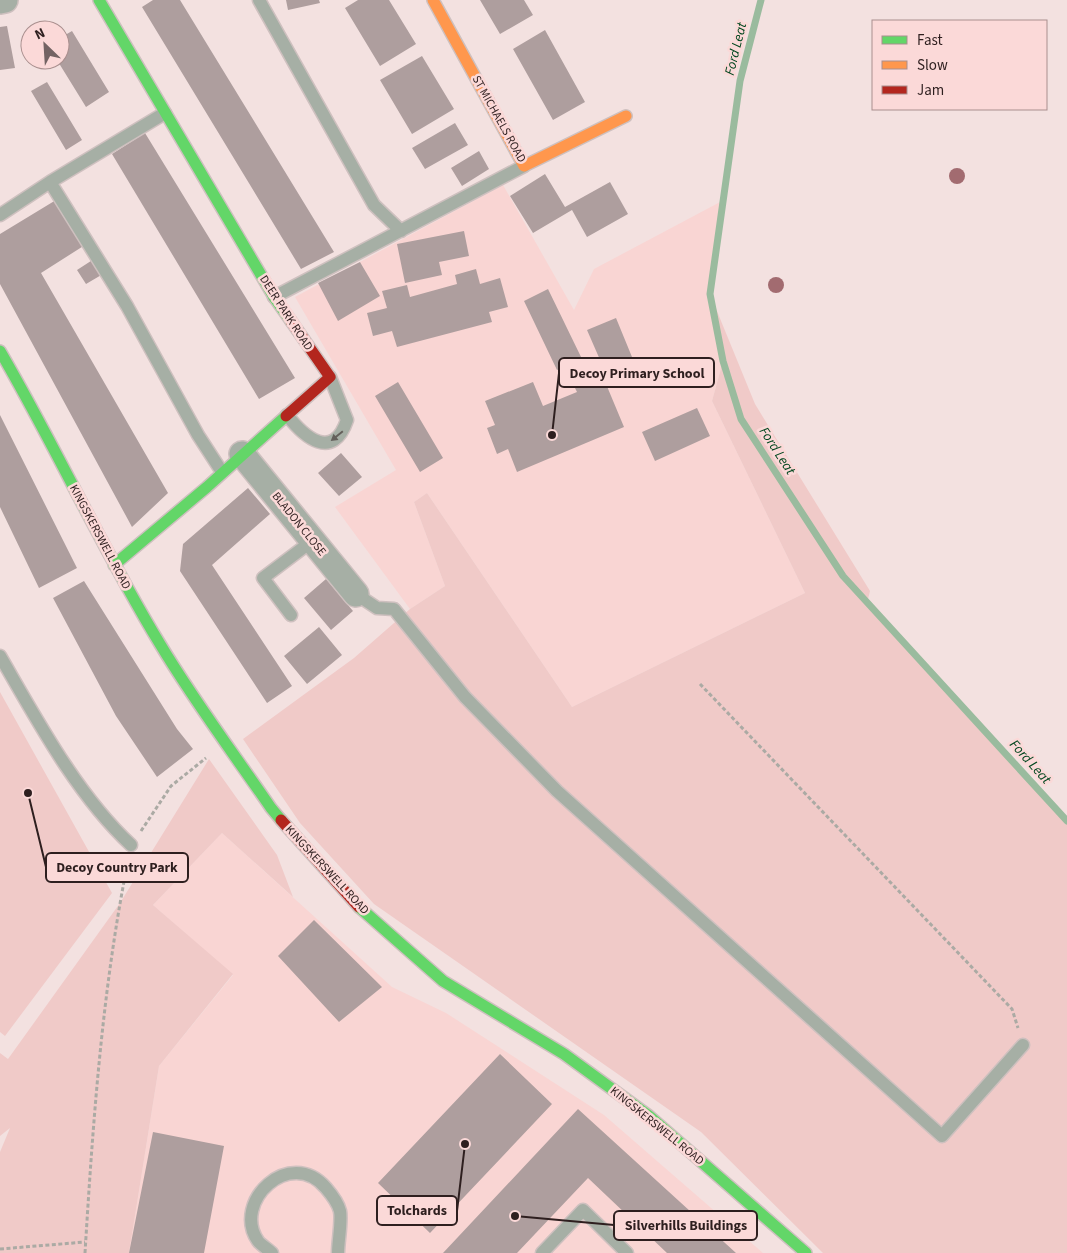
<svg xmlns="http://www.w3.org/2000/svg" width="1067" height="1253" viewBox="0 0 1067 1253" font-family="'Source Sans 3',sans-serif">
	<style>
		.built { fill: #f9d5d3 }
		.green { fill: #f0cac8 }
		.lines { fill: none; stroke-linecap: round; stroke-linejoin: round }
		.stream { stroke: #9abb9e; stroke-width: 7 }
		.building { fill: #ae9e9e }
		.lane-casing { stroke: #cec0bf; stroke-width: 15 }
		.street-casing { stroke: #cec0bf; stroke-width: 28 }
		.fast-casing { stroke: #cec0bf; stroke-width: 14 }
		.slow-casing { stroke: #cec0bf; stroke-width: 14 }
		.jam-casing { stroke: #cec0bf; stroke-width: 14 }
		.path { stroke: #abaaa4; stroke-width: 3; stroke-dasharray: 4 2.5; stroke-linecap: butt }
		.lane { stroke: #a6afa5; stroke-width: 12 }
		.street { stroke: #a6afa5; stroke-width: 25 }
		.fast { stroke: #63d668; stroke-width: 11 }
		.slow { stroke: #ff974d; stroke-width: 11 }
		.jam { stroke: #b3261e; stroke-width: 11 }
		.tree { fill: #a26b70 }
		.oneway { fill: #64605b }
		.labels { text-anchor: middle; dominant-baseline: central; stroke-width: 5; stroke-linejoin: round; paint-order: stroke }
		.street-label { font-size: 12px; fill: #2e1f1f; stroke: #fbd9d8 }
		.water-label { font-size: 14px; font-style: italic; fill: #01461e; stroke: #fbd9d8 }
		.leader { fill: none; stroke: #2e1f1f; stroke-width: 2 }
		.callout-dot { fill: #2e1f1f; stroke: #fbd9d8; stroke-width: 2 }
		.callout { fill: #fbd9d8; stroke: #2e1f1f; stroke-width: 2 }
		.callout-label { font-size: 14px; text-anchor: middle; font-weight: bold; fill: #2e1f1f }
	</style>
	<rect width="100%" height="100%" fill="#f3e1e0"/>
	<path class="built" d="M 503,185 L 574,310 L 594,269 L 722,201 L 710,294 L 723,361 L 712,401 L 805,593 L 572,707 L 427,493 L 414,502 L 445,586 L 410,609 L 335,507 L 396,470 L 295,297 Z
		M 222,833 L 392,987 L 446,1013 L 604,1115 L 763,1253 L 129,1253 L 159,1066 L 233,975 L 153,905 Z"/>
	<path class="green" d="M 710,294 L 755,404 L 870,591 L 867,603 L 1067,821 L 1067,1253 L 823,1253 L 701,1132 L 374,904 L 300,823 L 243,739 L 354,658 L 410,609 L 445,586 L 414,502 L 427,493 L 572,707 L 805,593 L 712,401 L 723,361 Z
		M 0,692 L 112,893 L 5,1036 L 0,1032 Z
		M 209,759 L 277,855 L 293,897 L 222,833 L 153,905 L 233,974 L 159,1066 L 129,1253 L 0,1253 L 0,1152 L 10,1128 L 0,1136 L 0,1053 L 8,1059 L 120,903 Z"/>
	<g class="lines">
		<path class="stream" d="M 761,0 L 740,81 L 710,294 L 723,361 L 741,419 L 843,576 L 1067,821"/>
	</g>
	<path class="building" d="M 153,0 L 180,0 L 334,252 L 301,269 L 142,7 Z
		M 286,0 L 319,0 L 320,3 L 288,10 Z
		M 358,0 L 389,0 L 416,44 L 380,66 L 345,8 Z
		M 480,0 L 524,0 L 533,15 L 500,34 Z
		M 7,26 L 15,68 L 0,70 L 0,27 Z
		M 545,30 L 585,102 L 553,120 L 513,49 Z
		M 72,31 L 109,92 L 86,107 L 57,60 L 60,60 L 60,38 Z
		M 422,56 L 454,109 L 412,134 L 380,80 Z
		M 47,82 L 82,140 L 66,150 L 31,91 Z
		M 455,123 L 468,145 L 425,169 L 412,148 Z
		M 145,133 L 295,378 L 259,399 L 112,154 Z
		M 479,151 L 489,169 L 462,186 L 451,168 Z
		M 545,174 L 565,207 L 610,182 L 628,214 L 587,237 L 572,210 L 533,233 L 510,196 Z
		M 56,200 L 85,245 L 41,273 L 168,493 L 132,527 L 0,284 L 0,234 Z
		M 464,231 L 469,256 L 439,262 L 442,275 L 405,283 L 397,244 Z
		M 94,259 L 103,274 L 86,284 L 77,270 Z
		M 360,262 L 380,296 L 338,321 L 318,283 Z
		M 476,269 L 480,284 L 500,278 L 508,307 L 489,312 L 492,322 L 397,347 L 392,331 L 373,336 L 367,313 L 387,308 L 382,291 L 407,285 L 410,297 L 457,284 L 455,275 Z
		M 548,289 L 582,359 L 557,370 L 524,301 Z
		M 616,318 L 632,357 L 604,369 L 587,330 Z
		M 601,372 L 624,427 L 517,472 L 508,449 L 497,454 L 487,428 L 495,425 L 485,401 L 533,382 L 543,406 L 577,392 L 573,384 Z
		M 398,382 L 443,458 L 420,472 L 375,396 Z
		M 697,408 L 710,436 L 655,461 L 642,432 Z
		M 0,415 L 77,568 L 39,588 L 0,507 Z
		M 341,453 L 362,477 L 339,496 L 318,473 Z
		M 248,488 L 270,514 L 212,565 L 292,686 L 267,703 L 180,571 L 183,544 Z
		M 326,579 L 353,611 L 331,630 L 304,598 Z
		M 84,581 L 177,729 L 193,749 L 157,777 L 116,716 L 53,598 Z
		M 319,627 L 342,655 L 307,684 L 284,656 Z
		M 314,920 L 382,987 L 339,1022 L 278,956 Z
		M 500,1054 L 552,1104 L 430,1233 L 378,1183 Z
		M 578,1109 L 736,1253 L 667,1253 L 588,1178 L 517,1253 L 443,1253 Z
		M 153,1132 L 224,1146 L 204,1253 L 129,1253 Z"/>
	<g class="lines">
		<defs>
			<path id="lane" d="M 259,0 L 374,205 L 401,231
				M 50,182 L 127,306 L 198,435 L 222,472
				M 0,215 L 50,182 L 165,113
				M 274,297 L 524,166
				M 287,415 C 304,437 333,462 347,420 L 330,377
				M 356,594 L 377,608 L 394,609 L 465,697 L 557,791 L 942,1136 L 1023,1045
				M 291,615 L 263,578 L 312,541
				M 0,656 C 37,720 77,795 131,845
				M 272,1253 C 268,1249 261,1245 258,1241 C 231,1202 290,1146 326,1188 C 332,1195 338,1203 340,1211 C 342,1221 338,1242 338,1253
				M 542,1253 L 583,1210 L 627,1253"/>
			<path id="street" d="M 0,1 L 5,0
				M 242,454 L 356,594"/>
			<path id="fast" d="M 99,0 L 274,297 L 291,321
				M 0,351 C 56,447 102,549 160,644 C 194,701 234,754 271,808 L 281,820
				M 114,565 L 207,487 L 286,416
				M 359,907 L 443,981 L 564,1054 L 649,1116 L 806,1253"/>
			<path id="slow" d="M 433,0 L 524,166 L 626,116"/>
			<path id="jam" d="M 286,416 L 330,377 L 291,321
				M 281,820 L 359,907"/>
		</defs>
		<use href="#lane" class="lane-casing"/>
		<use href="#street" class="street-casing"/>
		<use href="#fast" class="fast-casing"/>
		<use href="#slow" class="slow-casing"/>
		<use href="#jam" class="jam-casing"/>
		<path class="path" d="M 700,684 L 1012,1009 L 1018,1028
			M 141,831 L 171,786 L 206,758
			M 0,1249 L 85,1242
			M 85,1253 C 93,1122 102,990 128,861"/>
		<use href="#lane" class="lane"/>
		<use href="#street" class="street"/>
		<use href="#fast" class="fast"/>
		<use href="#slow" class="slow"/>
		<use href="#jam" class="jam"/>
	</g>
	<g class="tree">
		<circle cx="957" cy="176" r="8"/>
		<circle cx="776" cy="285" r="8"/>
	</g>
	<defs><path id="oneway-solid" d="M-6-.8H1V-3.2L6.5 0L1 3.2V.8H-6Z" transform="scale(1.25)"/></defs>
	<use class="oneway" href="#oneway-solid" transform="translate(337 436) rotate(141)"/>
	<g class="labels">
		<g class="street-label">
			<text transform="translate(499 119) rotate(61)">ST MICHAELS ROAD</text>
			<text transform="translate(286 313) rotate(57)">DEER PARK ROAD</text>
			<text transform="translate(299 524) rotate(51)">BLADON CLOSE</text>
			<text transform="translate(100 537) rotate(62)">KINGSKERSWELL ROAD</text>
			<text transform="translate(327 870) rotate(47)">KINGSKERSWELL ROAD</text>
			<text transform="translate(657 1126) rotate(39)">KINGSKERSWELL ROAD</text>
		</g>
		<g class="water-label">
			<text transform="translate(736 49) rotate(-76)">Ford Leat</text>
			<text transform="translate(777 451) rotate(57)">Ford Leat</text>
			<text transform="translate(1030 762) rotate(48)">Ford Leat</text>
		</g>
	</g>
	<path class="leader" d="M552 435L559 373M28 793L46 867M465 1144L457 1211M515 1216L614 1225"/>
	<g class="callout-dot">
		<circle cx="552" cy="435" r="5"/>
		<circle cx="28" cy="793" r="5"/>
		<circle cx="465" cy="1144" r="5"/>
		<circle cx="515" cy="1216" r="5"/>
	</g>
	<g class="callout">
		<rect x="559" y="358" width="155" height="29" rx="5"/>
		<rect x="46" y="853" width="142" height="29" rx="5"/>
		<rect x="377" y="1196" width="80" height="29" rx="5"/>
		<rect x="614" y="1211" width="143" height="29" rx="5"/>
	</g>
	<g class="callout-label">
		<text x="637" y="378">Decoy Primary School</text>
		<text x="117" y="872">Decoy Country Park</text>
		<text x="417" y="1215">Tolchards</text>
		<text x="686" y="1230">Silverhills Buildings</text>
	</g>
	<rect x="872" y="20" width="175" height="90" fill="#fbd9d8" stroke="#a98f8e"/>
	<rect x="882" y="36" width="25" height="8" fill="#63d668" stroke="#a98f8e"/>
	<text x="917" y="45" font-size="15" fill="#2e1f1f">Fast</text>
	<rect x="882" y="61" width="25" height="8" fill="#ff974d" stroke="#a98f8e"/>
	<text x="917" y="70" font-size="15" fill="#2e1f1f">Slow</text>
	<rect x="882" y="86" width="25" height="8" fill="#b3261e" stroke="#a98f8e"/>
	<text x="917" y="95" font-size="15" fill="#2e1f1f">Jam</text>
	<g transform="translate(45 45) rotate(335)"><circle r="24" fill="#fbd9d8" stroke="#a98f8e"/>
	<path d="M0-4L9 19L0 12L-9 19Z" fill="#736363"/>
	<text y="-8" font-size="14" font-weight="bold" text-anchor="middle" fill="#2e1f1f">N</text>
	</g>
</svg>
